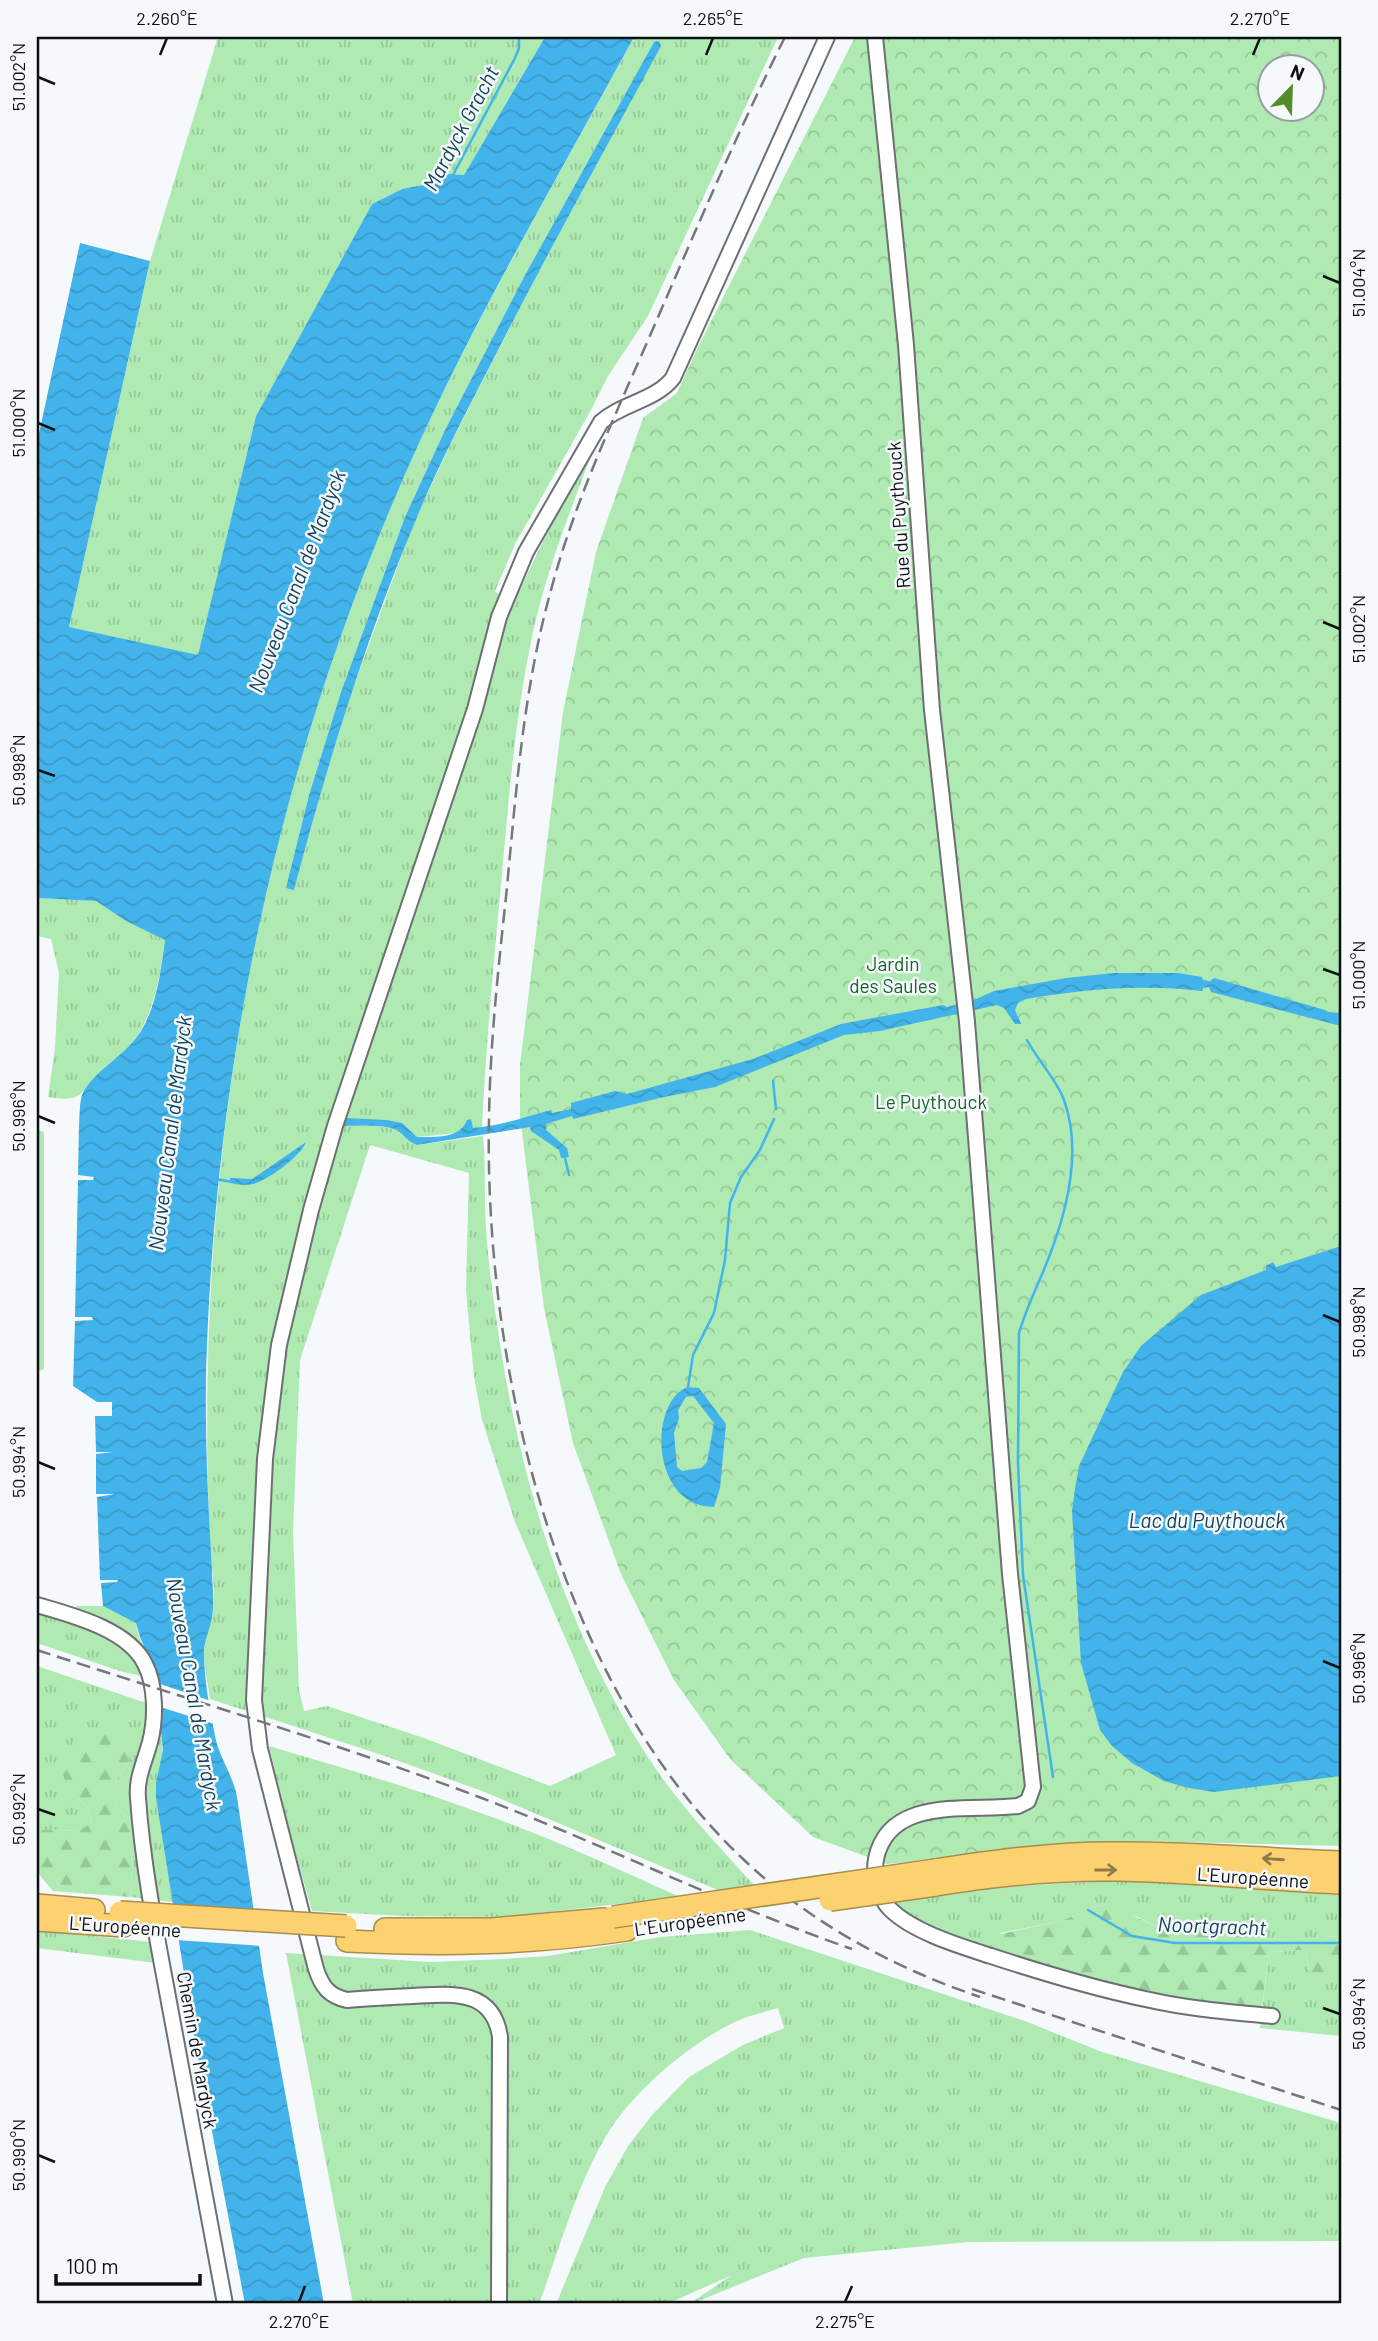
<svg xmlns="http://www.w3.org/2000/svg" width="1378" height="2341" viewBox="0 0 1378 2341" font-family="Barlow,sans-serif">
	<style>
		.grass { fill: url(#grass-tufts); fill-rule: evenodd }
		.forest { fill: url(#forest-firs) }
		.park { fill: url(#park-crowns); fill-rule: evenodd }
		.water { fill: url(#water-waves); fill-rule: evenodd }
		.pier { fill: #f5f9fc }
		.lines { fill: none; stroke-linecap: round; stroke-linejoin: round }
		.stream { stroke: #42b4eb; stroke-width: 2.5 }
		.minor-casing { stroke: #6d7073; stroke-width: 18 }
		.highway-casing { stroke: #a98d4e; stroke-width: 24 }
		.minor { stroke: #fff; stroke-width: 14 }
		.highway { stroke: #fcd16f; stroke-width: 21 }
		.rail { stroke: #757779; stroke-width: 2.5; stroke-dasharray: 14 7; stroke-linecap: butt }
		.highway-bridge-casing { stroke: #a98d4e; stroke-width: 24; stroke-linecap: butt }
		.highway-bridge { stroke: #fcd16f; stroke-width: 21 }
		.oneway { stroke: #917a45 }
		.ticks { fill: none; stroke: #0f1011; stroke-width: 2.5 }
		.labels { text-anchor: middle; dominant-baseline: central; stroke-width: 5; stroke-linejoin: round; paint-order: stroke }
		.street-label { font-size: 19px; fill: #0f1011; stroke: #f5f9fc }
		.park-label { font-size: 19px; fill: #136624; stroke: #f5f9fc }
		.water-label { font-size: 21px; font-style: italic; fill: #14435a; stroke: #f5f9fc }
		.neatline { fill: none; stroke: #0f1011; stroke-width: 2.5 }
		.ticks-label { font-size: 18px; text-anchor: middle; fill: #0f1011 }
	</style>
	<defs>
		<pattern id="grass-tufts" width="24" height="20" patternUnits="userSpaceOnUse" patternTransform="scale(1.75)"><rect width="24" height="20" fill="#aeeab2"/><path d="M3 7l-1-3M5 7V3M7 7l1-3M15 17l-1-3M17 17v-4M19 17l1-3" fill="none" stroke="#94c898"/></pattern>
		<pattern id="forest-firs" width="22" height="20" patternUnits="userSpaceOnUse" patternTransform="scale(1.75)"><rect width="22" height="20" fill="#aeeab2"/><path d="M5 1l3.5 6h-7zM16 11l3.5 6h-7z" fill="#94c898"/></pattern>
		<pattern id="park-crowns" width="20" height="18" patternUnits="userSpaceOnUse" patternTransform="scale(1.75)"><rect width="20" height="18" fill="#aeeab2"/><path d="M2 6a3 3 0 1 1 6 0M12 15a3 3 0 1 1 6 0" fill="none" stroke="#94c898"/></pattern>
		<pattern id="water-waves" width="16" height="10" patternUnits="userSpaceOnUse" patternTransform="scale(1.75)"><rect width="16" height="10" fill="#42b4eb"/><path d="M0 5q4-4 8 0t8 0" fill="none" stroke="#399ac8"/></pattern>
	</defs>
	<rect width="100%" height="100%" fill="#f5f9fc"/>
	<path class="grass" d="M 218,37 L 545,37 L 464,175 L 449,174 L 429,184 L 402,189 L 372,204 L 256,416 L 198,656 L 69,627 L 150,261 Z
		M 634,37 L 778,37 L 648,316 L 608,376 L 591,410 L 515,544 L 495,591 L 512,606 L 565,496 L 589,461 C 568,517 546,573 533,632 C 516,711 509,793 502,874 C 494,958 486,1043 482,1128 L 473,1128 L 471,1125 L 458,1133 L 417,1137 L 402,1123 L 378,1126 C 387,1127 395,1128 402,1134 C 408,1139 409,1142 417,1145 L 483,1136 C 486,1167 484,1198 486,1230 C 488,1257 491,1284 495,1310 C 516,1465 560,1621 646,1754 C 676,1802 716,1843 754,1885 L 718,1890 L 482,1791 L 385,1756 L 210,1699 C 208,1682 202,1663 205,1646 C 206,1635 211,1624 213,1612 C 216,1590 211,1565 210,1542 C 193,1186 252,834 392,504 C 460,343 551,191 634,37 ZM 654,42 L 659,42 L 660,46 L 527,294 L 453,439 L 414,522 L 350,696 L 318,801 L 294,889 L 287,888 L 309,795 L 341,692 L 405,517 L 445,430 L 525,275 ZM 370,1145 L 469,1173 L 466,1290 L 474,1377 L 482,1420 L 515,1522 L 616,1755 L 550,1786 L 424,1738 L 327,1706 L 304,1711 L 299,1690 L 293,1532 L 300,1360 Z
		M 37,898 L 96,901 L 126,921 L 165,939 C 160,975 155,1012 133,1042 C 124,1053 111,1061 101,1071 C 79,1093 84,1103 48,1097 L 55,1048 L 59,973 L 51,939 L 37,936 Z
		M 37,1130 L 44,1132 L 44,1369 L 37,1372 Z
		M 77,1606 L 103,1606 L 136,1623 C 138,1643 152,1659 155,1679 L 123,1672 L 37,1643 L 37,1613 L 68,1624 Z
		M 37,1666 L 158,1707 L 163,1755 L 156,1789 L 173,1902 L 130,1897 L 133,1856 L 133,1823 L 115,1805 L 115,1782 L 129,1762 L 68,1790 L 88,1808 L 92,1822 L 79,1831 L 37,1829 Z
		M 269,1746 C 339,1767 410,1787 478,1812 C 547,1836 614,1867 680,1897 L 504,1917 L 403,1916 L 312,1911 L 291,1837 Z
		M 1103,1881 C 1182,1882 1262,1891 1341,1895 L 1341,1936 L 1272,1940 L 1223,1930 L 1161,1929 L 1138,1917 L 1101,1905 L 1060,1921 L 1001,1933 L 980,1948 L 938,1942 L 890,1903 L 1003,1887 Z
		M 37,1930 L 151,1942 L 156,1963 L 37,1948 Z
		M 750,1930 L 1025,2021 L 1102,2052 L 1341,2123 L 1341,2241 L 968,2242 L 804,2258 L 691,2304 L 689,2304 L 732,2275 L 667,2304 L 556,2304 L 605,2187 L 628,2146 L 653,2114 L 689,2077 L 743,2045 L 784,2028 L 778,2008 C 765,2012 750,2015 737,2021 C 691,2042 632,2092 606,2136 C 576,2187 560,2248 539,2304 L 353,2304 L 286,1953 L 430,1962 L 504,1959 L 548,1956 L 660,1937 Z
		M 1305,1950 L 1309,1972 L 1341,1972 L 1341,2036 L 1260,2028 L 1269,1952 Z"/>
	<path class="forest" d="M 77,1735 L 108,1735 L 133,1739 L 129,1762 L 115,1782 L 115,1805 L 133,1823 L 133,1856 L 130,1897 L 53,1891 L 37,1872 L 37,1829 L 79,1831 L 92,1822 L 88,1808 L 68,1790 L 60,1765 Z
		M 1101,1905 L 1124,1911 L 1161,1929 L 1223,1930 L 1272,1940 L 1341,1936 L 1341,1972 L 1309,1972 L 1305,1950 L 1269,1952 L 1262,2008 C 1165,2003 1072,1976 980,1948 L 973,1940 L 1060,1921 Z"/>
	<path class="park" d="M 855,37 L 1341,37 L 1341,1846 L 1140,1841 L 887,1864 L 813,1837 L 730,1759 L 674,1680 L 621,1574 L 573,1443 L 544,1308 L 520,1116 L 520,1065 L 563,712 L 596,552 L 643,418 L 677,393 L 697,349 ZM 1270,66 L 1312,66 L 1312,108 L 1270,108 Z"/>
	<path class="water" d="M 545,37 L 634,37 C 550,192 459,344 391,507 C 274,783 214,1077 206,1375 C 205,1440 208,1505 212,1570 C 212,1586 215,1602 212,1617 C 210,1629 204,1641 204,1653 C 204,1680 210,1710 215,1736 C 219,1757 233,1775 237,1797 L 263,1973 L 324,2304 L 245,2304 L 195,2042 L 156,1798 L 156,1783 L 163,1750 L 158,1707 L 153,1668 L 140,1637 L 136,1623 L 103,1606 L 101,1583 L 117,1582 L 118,1580 L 100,1580 L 97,1497 L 115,1494 L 96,1494 L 96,1454 L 113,1452 L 96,1452 L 95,1416 L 112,1416 L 112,1402 L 97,1402 L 73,1386 L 75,1321 L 93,1320 L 92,1317 L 75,1317 L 78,1180 L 93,1180 L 94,1177 L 78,1175 C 79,1160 78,1105 82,1095 C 90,1076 116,1060 130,1045 C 156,1018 160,975 165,940 L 126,921 L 96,901 L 37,898 L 37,443 L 80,243 L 150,261 L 69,627 L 198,655 L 256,416 L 372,204 L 402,189 L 428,184 L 449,174 L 464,175 Z
		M 659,41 L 661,46 C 604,152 545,257 491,364 C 464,416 437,468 415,522 C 365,641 327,765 294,890 L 286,888 L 309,795 L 341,692 L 405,517 L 445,430 L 525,275 L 654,42 Z
		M 1114,973 L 1178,973 L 1202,977 L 1203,980 L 1210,981 L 1214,978 L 1325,1010 L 1328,1012 L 1341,1013 L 1341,1026 L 1211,992 L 1209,987 L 1203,988 L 1202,991 C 1142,984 1085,989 1026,999 L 1018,1003 L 1015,1010 L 1021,1024 L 1015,1024 L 1004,1008 L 997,1005 L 880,1031 L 844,1035 L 715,1087 L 664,1097 L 573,1119 L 572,1116 L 546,1124 L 546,1130 L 567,1148 L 569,1157 L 561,1158 L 559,1150 L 531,1131 L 530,1127 L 417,1145 C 407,1142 404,1133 394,1129 C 379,1124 360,1126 344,1126 L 346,1118 L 387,1120 L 402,1123 L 417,1137 C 435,1137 460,1139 467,1120 L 471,1119 L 473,1128 C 500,1126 525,1117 551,1110 L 552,1113 L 571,1109 L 571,1103 L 615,1091 L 627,1094 L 753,1059 L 841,1024 L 927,1008 L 943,1005 L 947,1007 L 976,999 L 994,991 L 1066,978 Z
		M 306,1142 C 302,1155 267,1181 253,1184 C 246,1186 237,1184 230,1183 L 230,1178 L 252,1179 Z
		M 1341,1246 L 1341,1776 L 1214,1792 L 1189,1788 L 1164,1781 L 1132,1763 L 1112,1746 L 1100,1730 L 1081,1663 L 1072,1511 L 1075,1489 L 1079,1466 L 1123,1372 L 1141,1346 L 1201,1295 L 1266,1270 L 1266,1266 L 1273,1262 L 1276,1267 Z
		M 688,1387 L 699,1388 L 726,1424 L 720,1488 L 714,1507 C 649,1507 649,1400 688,1387 ZM 693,1396 L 714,1423 L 707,1462 L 701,1468 L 682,1471 L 677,1467 L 674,1433 L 679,1418 L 678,1410 L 686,1397 Z"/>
	<path class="pier" d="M 151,1681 L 214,1702 L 217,1725 L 154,1705 Z
		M 170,1905 L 257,1911 L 262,1946 L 176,1940 Z"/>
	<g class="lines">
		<path class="stream" d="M 453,175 L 515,58 L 519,48 L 519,37
			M 1027,1040 C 1037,1059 1058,1082 1064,1100 C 1084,1155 1065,1220 1043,1272 C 1034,1293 1025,1312 1019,1333 L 1018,1463 L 1023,1575 L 1053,1777
			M 773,1081 L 776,1109
			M 564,1154 L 569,1175
			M 215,1179 L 233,1182
			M 688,1387 L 693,1355 L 714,1313 L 725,1260 L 730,1203 L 741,1177 L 760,1150 L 774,1119
			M 1088,1910 L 1132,1936 L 1175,1943 L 1341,1943"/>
		<defs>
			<path id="minor" d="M 875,37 L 906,345 L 932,710 L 967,1022 L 1010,1574 L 1033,1787 L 1028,1801 L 1018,1806 C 970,1812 889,1795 876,1859 C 873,1875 878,1897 890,1909 C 913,1932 960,1946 991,1956 C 1043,1973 1096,1989 1150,2000 C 1190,2009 1231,2012 1272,2016
				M 37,1605 C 71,1615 128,1629 145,1664 C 156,1685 156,1719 150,1742 C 145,1761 136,1778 138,1798 C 143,1870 158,1942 171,2013 C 189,2110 207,2207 225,2304
				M 499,2304 L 500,2037 C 493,1988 450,1994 413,1996 C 391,1997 369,1998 347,2000 C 329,1996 322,1987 316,1969 L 260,1749 L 254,1700 L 265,1459 L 279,1345 L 311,1210 L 335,1126 L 475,709 L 499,617 L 526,552 L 601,422 C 622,403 655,401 673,378 L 827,37"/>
			<path id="highway" d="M 935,1870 C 993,1861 1052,1853 1111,1853 C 1188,1852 1264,1859 1341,1862
				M 936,1885 C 996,1875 1056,1869 1117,1870 C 1192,1871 1266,1880 1341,1883
				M 37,1905 L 94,1910
				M 37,1920 L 124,1926
				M 385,1929 L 492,1929 L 604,1919
				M 347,1941 C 445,1946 531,1944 627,1930"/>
		</defs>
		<use href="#minor" class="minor-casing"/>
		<use href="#highway" class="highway-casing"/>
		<use href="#minor" class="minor"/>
		<use href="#highway" class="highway"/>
		<path class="rail" d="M 785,37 C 737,133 695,232 652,331 C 615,416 575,500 551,590 C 523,690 516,794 506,897 C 498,971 490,1045 489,1119 C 484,1367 557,1683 742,1858 C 810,1923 892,1967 980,1997
			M 37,1650 C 184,1698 334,1742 479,1797 C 605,1845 725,1905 852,1949
			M 972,1989 L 1341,2110"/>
		<defs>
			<path id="highway-bridge" d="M 830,1900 L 936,1885
				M 120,1912 L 346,1926
				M 613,1917 L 935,1870"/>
		</defs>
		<use href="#highway-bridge" class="highway-bridge-casing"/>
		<use href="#highway-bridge" class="highway-bridge"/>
	</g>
	<defs><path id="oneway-shaft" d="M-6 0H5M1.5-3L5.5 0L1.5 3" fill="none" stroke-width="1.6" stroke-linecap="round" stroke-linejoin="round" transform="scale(1.75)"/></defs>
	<g class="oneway">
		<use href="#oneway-shaft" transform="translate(1273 1859) rotate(-176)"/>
		<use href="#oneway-shaft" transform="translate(1106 1870)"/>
	</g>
	<path class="ticks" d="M 160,55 L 167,38M 706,55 L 713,38M 1253,55 L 1260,38M 38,77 L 55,84M 1323,276 L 1340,283M 38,423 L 55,430M 1323,622 L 1340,629M 38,770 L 55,776M 1323,969 L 1340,975M 38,1116 L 55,1123M 1323,1315 L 1340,1322M 38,1462 L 55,1469M 1323,1661 L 1340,1668M 38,1809 L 55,1815M 1323,2008 L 1340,2014M 38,2155 L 55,2162M 299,2302 L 305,2286M 845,2302 L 852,2286"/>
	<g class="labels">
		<g class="street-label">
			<text transform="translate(898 515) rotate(-94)">Rue du Puythouck</text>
			<text transform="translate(1253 1877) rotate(4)">L'Européenne</text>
			<text transform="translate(690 1921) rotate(-8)">L'Européenne</text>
			<text transform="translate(125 1926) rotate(4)">L'Européenne</text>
			<text transform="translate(198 2050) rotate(80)">Chemin de Mardyck</text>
		</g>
		<g class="park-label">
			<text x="893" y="963">Jardin<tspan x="893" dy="22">des Saules</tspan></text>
			<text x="931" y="1101">Le Puythouck</text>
		</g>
		<g class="water-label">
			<text transform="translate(460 128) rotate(-62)">Mardyck Gracht</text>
			<text transform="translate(296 581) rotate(-69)">Nouveau Canal de Mardyck</text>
			<text transform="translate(169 1133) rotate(-83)">Nouveau Canal de Mardyck</text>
			<text x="1207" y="1519">Lac du Puythouck</text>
			<text transform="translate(195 1694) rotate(80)">Nouveau Canal de Mardyck</text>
			<text transform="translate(1212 1925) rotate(2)">Noortgracht</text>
		</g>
	</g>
	<rect width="1378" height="2341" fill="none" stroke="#f5f9fc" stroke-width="77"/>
	<g transform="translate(1291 88) rotate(23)"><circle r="33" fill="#f5f9fc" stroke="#999c9e" stroke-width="2"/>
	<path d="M0-5L12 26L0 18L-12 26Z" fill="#548d2a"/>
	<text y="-10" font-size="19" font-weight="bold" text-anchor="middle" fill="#0f1011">N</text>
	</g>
	<path d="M56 2274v10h144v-10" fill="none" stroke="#0f1011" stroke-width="3.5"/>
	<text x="66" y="2274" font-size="21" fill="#0f1011" stroke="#f5f9fc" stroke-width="5" paint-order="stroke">100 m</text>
	<rect x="38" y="38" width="1302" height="2264" class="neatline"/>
	<g class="ticks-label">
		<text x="167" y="25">2.260°E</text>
		<text x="713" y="25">2.265°E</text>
		<text x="1260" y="25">2.270°E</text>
		<text transform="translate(19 77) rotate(-90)" y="6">51.002°N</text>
		<text transform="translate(1359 283) rotate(-90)" y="6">51.004°N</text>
		<text transform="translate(19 423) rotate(-90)" y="6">51.000°N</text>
		<text transform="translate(1359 629) rotate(-90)" y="6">51.002°N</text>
		<text transform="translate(19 770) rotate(-90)" y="6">50.998°N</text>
		<text transform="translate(1359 975) rotate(-90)" y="6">51.000°N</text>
		<text transform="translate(19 1116) rotate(-90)" y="6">50.996°N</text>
		<text transform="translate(1359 1322) rotate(-90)" y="6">50.998°N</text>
		<text transform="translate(19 1462) rotate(-90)" y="6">50.994°N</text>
		<text transform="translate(1359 1668) rotate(-90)" y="6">50.996°N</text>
		<text transform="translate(19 1809) rotate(-90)" y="6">50.992°N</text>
		<text transform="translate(1359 2014) rotate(-90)" y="6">50.994°N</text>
		<text transform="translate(19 2155) rotate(-90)" y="6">50.990°N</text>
		<text x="299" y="2328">2.270°E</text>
		<text x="845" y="2328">2.275°E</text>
	</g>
</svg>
